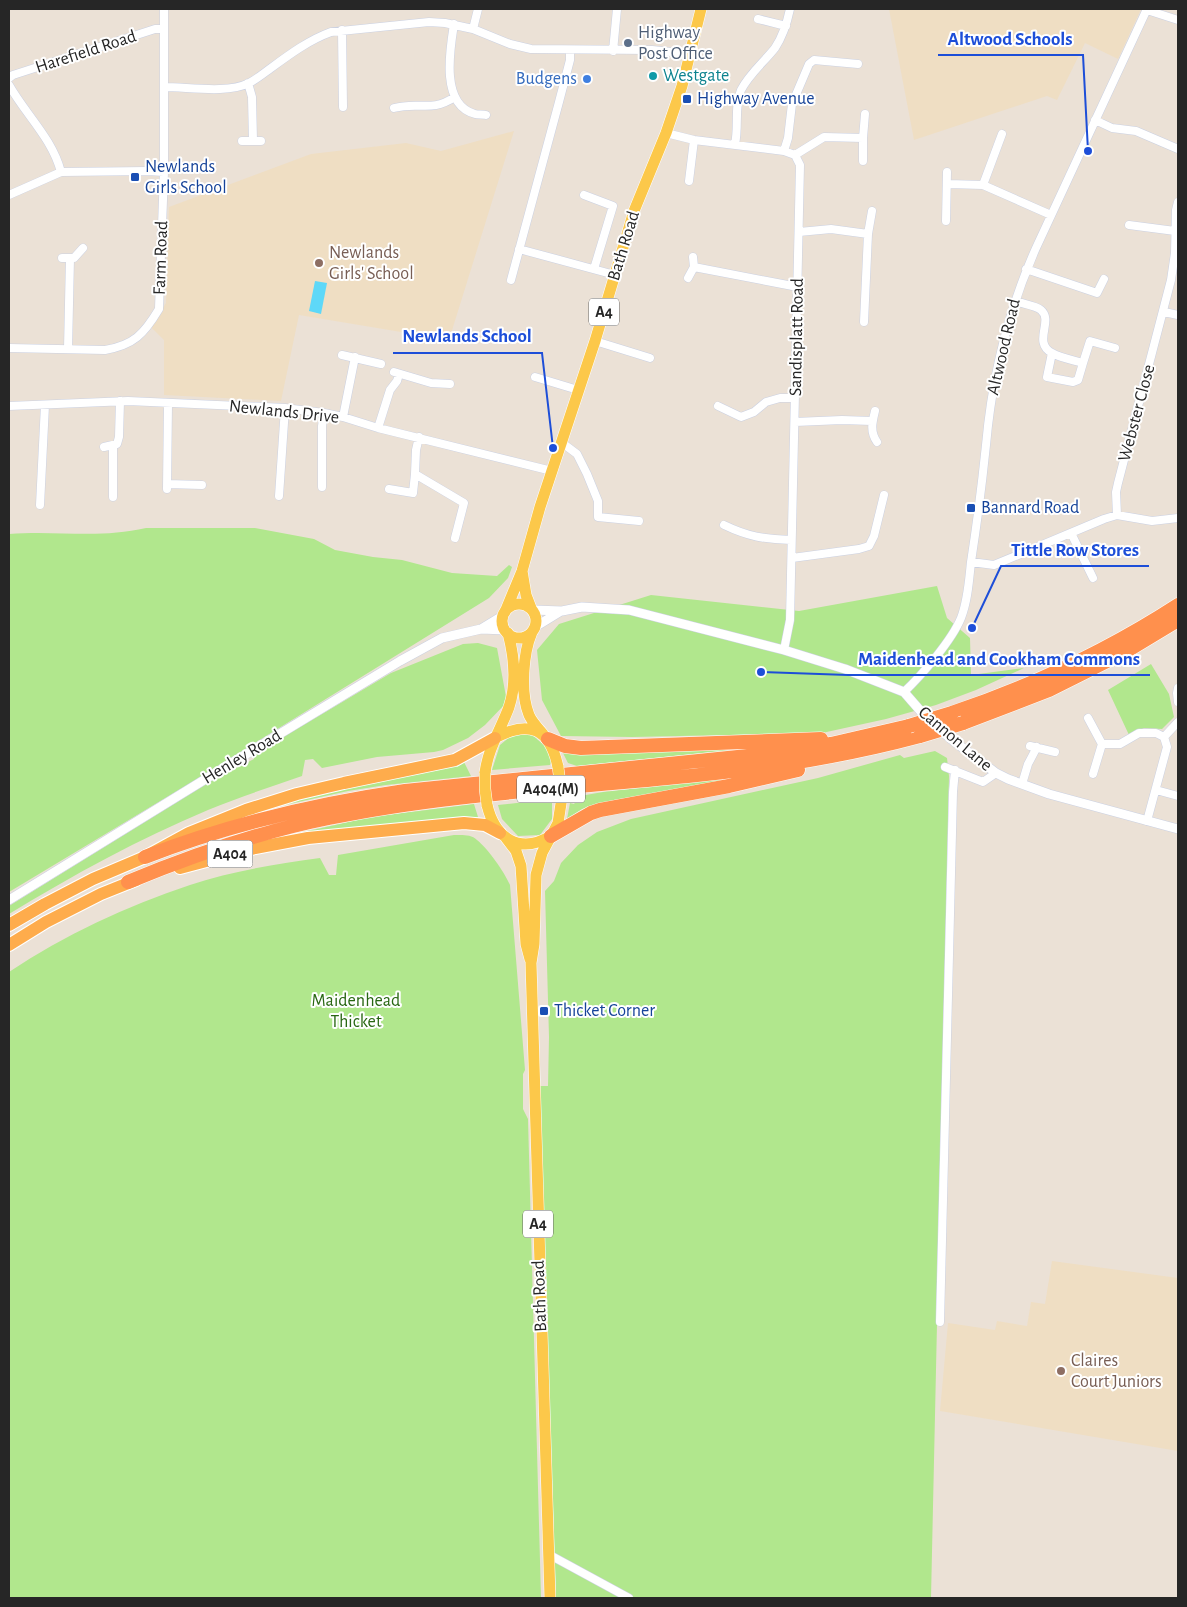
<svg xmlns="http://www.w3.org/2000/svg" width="1187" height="1607" viewBox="0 0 1187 1607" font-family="'Alegreya Sans',sans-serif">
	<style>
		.education { fill: #efdec3 }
		.green { fill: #b1e78d }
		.water { fill: #5ed8f8 }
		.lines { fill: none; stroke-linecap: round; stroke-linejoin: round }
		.minor-casing { stroke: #cbd1e2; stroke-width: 9 }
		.tertiary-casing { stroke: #cbd1e2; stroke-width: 10 }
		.primary-casing { stroke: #fff; stroke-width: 12 }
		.trunk-casing { stroke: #fff; stroke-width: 14 }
		.motorway-casing { stroke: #fff; stroke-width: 15 }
		.minor { stroke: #fff; stroke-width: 8 }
		.tertiary { stroke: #fff; stroke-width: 9 }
		.primary { stroke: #fcc84a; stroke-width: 11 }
		.trunk { stroke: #feac4c; stroke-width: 12 }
		.motorway { stroke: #ff904d; stroke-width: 14 }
		.primary-bridge-casing { stroke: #fff; stroke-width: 12; stroke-linecap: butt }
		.motorway-bridge-casing { stroke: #fff; stroke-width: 15; stroke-linecap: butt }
		.primary-bridge { stroke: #fcc84a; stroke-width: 11 }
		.motorway-bridge { stroke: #ff904d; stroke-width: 14 }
		.service-dot { fill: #5c6f8a; stroke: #fff; stroke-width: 2 }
		.culture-dot { fill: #0f9aa8; stroke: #fff; stroke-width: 2 }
		.shop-dot { fill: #3f7fe0; stroke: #fff; stroke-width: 2 }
		.transit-dot { fill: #1a4fb4; stroke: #fff; stroke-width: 2 }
		.education-dot { fill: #8d6e63; stroke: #fff; stroke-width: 2 }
		.labels { text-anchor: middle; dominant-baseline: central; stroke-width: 4; stroke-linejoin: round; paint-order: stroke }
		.shield { fill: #fff; stroke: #676767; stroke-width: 1 }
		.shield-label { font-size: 16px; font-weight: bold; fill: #262626 }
		.service-label { font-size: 18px; fill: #4e5e75; stroke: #fff; text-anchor: start }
		.street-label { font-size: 18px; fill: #262626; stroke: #fff }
		.culture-label { font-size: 18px; fill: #0d838f; stroke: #fff; text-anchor: start }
		.shop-label { font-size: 18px; fill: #366cbe; stroke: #fff; text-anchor: end }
		.transit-label { font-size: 18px; fill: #164399; stroke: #fff; text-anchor: start }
		.education-label { font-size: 18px; fill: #785e54; stroke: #fff; text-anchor: start }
		.park-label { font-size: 18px; fill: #296713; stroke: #fff }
		.leader { fill: none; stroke: #1d4ed8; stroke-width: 2 }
		.callout-dot { fill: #1d4ed8; stroke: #fff; stroke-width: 2 }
		.callout-label { font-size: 19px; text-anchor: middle; font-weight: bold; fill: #1d4ed8; stroke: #fff; stroke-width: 4; stroke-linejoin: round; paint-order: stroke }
	</style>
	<rect width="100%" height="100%" fill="#ebe1d6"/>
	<path class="education" d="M 889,9 L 1141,9 L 1118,59 L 1085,43 L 1057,100 L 1047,96 L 914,140 Z
		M 514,131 L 449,340 L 299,315 L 281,401 L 164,395 L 164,340 L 151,327 L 166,303 L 169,207 L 311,154 L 406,143 L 441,151 Z
		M 1052,1261 L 1178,1278 L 1178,1451 L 940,1411 L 948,1323 L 995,1330 L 997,1321 L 1027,1326 L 1031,1302 L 1045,1304 Z"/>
	<path class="green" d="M 146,528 L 255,528 L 314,539 L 335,550 L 373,557 L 402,560 L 452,573 L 497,576 L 509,565 L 512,567 L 508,578 L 489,598 L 192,782 L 9,892 L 9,534 C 56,530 99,539 146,528 Z
		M 937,586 L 947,618 L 970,638 L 971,675 L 1024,668 L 976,690 L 936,705 L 886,719 L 822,733 L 632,737 L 561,736 L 542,700 L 537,650 L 559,624 L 651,595 L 799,611 Z
		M 478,643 L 497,648 L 507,702 L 485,725 L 468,738 L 443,750 L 434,752 L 377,757 L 322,768 L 313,759 L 305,760 L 302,776 C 271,787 239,797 208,810 C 139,839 73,875 9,914 L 9,906 L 216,778 L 254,759 L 253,755 L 391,673 L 463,644 Z
		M 1151,664 L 1169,694 L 1174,717 L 1162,729 L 1144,728 L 1129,735 L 1108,690 Z
		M 531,734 L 545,746 L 552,757 L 550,765 L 492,770 L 500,745 L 511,736 Z
		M 730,748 L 730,750 L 577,766 L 568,763 L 562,751 Z
		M 935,751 L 947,758 L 949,776 L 931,1598 L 556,1598 L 539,1086 L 548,1086 L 549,1037 L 545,891 L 554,881 L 561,863 L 578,845 L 597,832 L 631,819 L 818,778 L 900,755 L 904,758 Z
		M 463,760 L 471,776 L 386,785 L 348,791 L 280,806 L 291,801 Z
		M 730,778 L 730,780 L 614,800 L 582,809 L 567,819 L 570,803 L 574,804 L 580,796 L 603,792 Z
		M 552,799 L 552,819 L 540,835 L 518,836 L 502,819 L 498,805 Z
		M 474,804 L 478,817 L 447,819 L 263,841 L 371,817 Z
		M 454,835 C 462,835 471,834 477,840 C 488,849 504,871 510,885 L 525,1070 L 523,1074 L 523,1109 L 528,1119 L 541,1598 L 9,1598 L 9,972 C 64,935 127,906 190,885 C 232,871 277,864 320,858 L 329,875 L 336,875 L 338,855 Z"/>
	<path class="water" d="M 315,281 L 327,283 L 321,314 L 309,311 Z"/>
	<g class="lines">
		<defs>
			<path id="minor" d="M 1147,10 L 1178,20
				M 758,19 L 786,26
				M 454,24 C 450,49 440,105 475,114 C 478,115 483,114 486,115
				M 473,29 L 478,9
				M 342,30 L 343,107
				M 613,51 L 617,9
				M 9,78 L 13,75 L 155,29 L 164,29
				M 248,83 L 252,97 L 253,141
				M 9,85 C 26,115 52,138 61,172
				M 164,87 C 189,87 227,94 249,83 C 257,79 264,73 271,68 C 290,54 309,40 331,32 L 429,22 L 445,23 L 473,29 L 510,44 L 531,49 L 652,50 L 690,54
				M 394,108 C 420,101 430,113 455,97
				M 1095,120 L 1112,128 L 1136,131 L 1178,149
				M 666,133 L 694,140 L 784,151 L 795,155 L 800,165 L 790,620 L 784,650
				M 242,141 L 261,141
				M 735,144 C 739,127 734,106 741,90 C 749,74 764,62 775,48 C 783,36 787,23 790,9
				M 784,151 L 788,138 L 792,104 L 809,64 L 814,60 L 858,64
				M 795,155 L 824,137 L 863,138
				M 863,161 L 863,138 L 865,114
				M 689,181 L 694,140
				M 948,184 L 983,185 L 1051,215
				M 983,185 L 1002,134
				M 9,195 L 61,172 L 148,171 L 164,172
				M 584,195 L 613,206 L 594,269
				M 946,221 L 947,172
				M 1129,225 L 1175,231
				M 799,232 L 831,229 L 868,234
				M 519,249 L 615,275
				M 62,258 L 74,258 L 83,248
				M 694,267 L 798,287
				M 1026,269 L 1097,293 L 1104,279
				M 688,278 L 694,267 L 693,257
				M 511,280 L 559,102 L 570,60 L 570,51
				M 1015,301 C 1022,304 1035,305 1041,310 C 1054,321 1032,342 1052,353 C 1061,358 1073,360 1083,363 L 1078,380 L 1073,382 L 1047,377 L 1052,353
				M 1164,312 L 1178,315
				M 864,322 L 868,234 L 872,211
				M 595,341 L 650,358
				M 9,348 L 105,350 C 134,345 144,334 159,309 L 164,172 L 164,9
				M 68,349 L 70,258
				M 342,355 L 381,364
				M 1083,363 L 1090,341 L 1115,348
				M 394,372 L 431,383 L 450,384
				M 535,377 L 578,390
				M 9,406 L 128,401 L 285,408 L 324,413 L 343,417 L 378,428 L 552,471
				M 718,406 L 741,417 L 754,412 L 766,402 L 780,398 L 795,398
				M 875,411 C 872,423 870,432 877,442
				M 343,417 L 355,357
				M 795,422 L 842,420 L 872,421
				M 378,428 L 390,390 L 397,381 L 399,374
				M 419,437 L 416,450 L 415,474 L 464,503 L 455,538
				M 561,442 L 577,454 L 587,474 L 598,501 L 598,517 L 639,521
				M 104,447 L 117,444 L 119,437 L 120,401
				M 167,484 L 202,485
				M 322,487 L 322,426 L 324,413
				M 167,489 L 168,403
				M 389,489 L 413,493 L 415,474
				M 279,496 L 285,408
				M 113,497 L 113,446
				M 40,505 L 45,405
				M 1117,515 L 1116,492 L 1118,483 L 1171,280 L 1175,253 L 1176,210 L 1178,202
				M 724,525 C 749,537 764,539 791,540
				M 1071,533 L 1093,578
				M 792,558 L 859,549 L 869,546 L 874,536 L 884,495
				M 971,562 L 994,565 L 1104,519 L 1117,515 L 1152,521 L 1178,518
				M 1178,688 L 1177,693 L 1178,702
				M 904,692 C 922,675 952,640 961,618 C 968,600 969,580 971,562 C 977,523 982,484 986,445 C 992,377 1008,311 1036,248 L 1147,9
				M 1088,718 L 1102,744 L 1093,774
				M 1164,737 L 1178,722
				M 1102,744 L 1120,744 L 1139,733 L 1156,733 L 1164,737 L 1167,747 L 1147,821
				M 1030,746 L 1055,752
				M 945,767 L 983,782 L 996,773
				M 1022,784 L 1028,764 L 1037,747
				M 1156,790 L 1178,796
				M 940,1322 L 953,792 L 955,770
				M 548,1554 L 629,1598"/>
			<path id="tertiary" d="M 533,610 L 562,611 L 582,607 L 629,610 L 784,650 L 845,669 L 904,692 L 924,715 L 951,739 L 996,773 L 1008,779 L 1049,794 L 1178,829
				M 535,627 L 561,611
				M 481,629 L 504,615
				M 9,900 L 230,764 L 400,661 L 442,638 L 481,629 L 506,630"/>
			<path id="primary" d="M 522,571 L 526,595 L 531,608
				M502 621a17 17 0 1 1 34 0a17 17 0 1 1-34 0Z
				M 505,612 L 522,571 L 540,507 L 595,341 L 634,211 L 666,133 L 682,86 L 701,9
				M 532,632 C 523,653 520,693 529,715 C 532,722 538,728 543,734
				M 495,738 C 530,719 550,729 558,767
				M 485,773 C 488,748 501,729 509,707 C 517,683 514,656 508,633
				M 487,805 C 495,838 519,855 551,836
				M 506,838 L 516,851 L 521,866 L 526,944 L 530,959
				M 550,1598 L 531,963 L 534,944 L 536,875 L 542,853 L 558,823 L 562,797"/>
			<path id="trunk" d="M 180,868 L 255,848 L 308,838 L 464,823 L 485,825 L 500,833
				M 9,925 L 45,904 L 93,879 L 145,857 L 189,833 L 246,810 L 297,794 L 344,783 L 455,760 L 495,738
				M 9,945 L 46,922 L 101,894 L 136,880"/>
			<path id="motorway" d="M 952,713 C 1032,686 1107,651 1178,605
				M 963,723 L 1049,690 L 1125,652 L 1178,620
				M 548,739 L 565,746 L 581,748 L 821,739
				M 551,836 L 591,813 L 600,810 L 729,786 L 798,770
				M 145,857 C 230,824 315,804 405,791 L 766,754 L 831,744 L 909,726
				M 128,882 C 193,855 259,832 329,818 C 479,787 634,787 785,764 C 831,757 875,748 920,736"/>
		</defs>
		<use href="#minor" class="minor-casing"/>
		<use href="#tertiary" class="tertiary-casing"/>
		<use href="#primary" class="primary-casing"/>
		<use href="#trunk" class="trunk-casing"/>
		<use href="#motorway" class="motorway-casing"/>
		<use href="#minor" class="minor"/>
		<use href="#tertiary" class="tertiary"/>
		<use href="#primary" class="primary"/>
		<use href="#trunk" class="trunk"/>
		<use href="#motorway" class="motorway"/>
		<defs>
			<path id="primary-bridge" d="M 558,767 L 562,797
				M 485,773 L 485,789 L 487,805"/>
			<path id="motorway-bridge" d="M 909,726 L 952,713
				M 920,736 L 963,723"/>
		</defs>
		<use href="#primary-bridge" class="primary-bridge-casing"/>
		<use href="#motorway-bridge" class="motorway-bridge-casing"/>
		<use href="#primary-bridge" class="primary-bridge"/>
		<use href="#motorway-bridge" class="motorway-bridge"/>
	</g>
	<circle class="service-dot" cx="628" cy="43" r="5"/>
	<circle class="culture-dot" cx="653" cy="76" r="5"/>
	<circle class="shop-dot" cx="587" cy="79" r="5"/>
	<g class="transit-dot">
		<rect x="682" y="94" width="10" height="10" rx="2.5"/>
		<rect x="130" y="172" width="10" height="10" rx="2.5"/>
		<rect x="966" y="503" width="10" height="10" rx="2.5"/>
		<rect x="539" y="1006" width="10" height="10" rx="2.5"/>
	</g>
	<g class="education-dot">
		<circle cx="319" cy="263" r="5"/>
		<circle cx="1061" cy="1371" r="5"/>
	</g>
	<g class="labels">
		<g class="shield">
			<rect x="589" y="298.5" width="30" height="27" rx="4"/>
			<rect x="517" y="775.5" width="68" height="27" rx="4"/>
			<rect x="207.5" y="840.5" width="45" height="27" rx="4"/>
			<rect x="523" y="1210.5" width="30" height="27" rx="4"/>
		</g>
		<g class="shield-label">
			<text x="604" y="312">A4</text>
			<text x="551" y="789">A404(M)</text>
			<text x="230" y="854">A404</text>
			<text x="538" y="1224">A4</text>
		</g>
		<g class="service-label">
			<text x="638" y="33">Highway<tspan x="638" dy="21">Post Office</tspan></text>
		</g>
		<g class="street-label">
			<text transform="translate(86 52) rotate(-18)">Harefield Road</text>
			<text transform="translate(624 246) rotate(-73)">Bath Road</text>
			<text transform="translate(161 258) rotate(-88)">Farm Road</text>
			<text transform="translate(797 337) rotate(-89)">Sandisplatt Road</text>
			<text transform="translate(1004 347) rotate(-77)">Altwood Road</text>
			<text transform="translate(284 412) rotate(6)">Newlands Drive</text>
			<text transform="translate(1137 413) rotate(-75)">Webster Close</text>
			<text transform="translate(955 739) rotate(40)">Cannon Lane</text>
			<text transform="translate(242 757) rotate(-31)">Henley Road</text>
			<text transform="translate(540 1296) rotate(-92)">Bath Road</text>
		</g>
		<g class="culture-label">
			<text x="663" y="76">Westgate</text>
		</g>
		<g class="shop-label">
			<text x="577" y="79">Budgens</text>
		</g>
		<g class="transit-label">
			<text x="697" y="99">Highway Avenue</text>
			<text x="145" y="167">Newlands<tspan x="145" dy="21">Girls School</tspan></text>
			<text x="981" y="508">Bannard Road</text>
			<text x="554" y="1011">Thicket Corner</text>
		</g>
		<g class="education-label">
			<text x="329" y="253">Newlands<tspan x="329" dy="21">Girls' School</tspan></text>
			<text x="1071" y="1361">Claires<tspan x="1071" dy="21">Court Juniors</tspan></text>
		</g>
		<g class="park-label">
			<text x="356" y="1001">Maidenhead<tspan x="356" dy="21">Thicket</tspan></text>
		</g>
	</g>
	<path class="leader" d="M1088 151L1083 55H938M553 448L542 353H393M972 628L1001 566H1149M761 672L848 675H1150"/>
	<g class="callout-dot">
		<circle cx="1088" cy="151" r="5"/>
		<circle cx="553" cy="448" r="5"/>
		<circle cx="972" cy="628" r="5"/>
		<circle cx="761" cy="672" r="5"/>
	</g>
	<g class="callout-label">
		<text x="1010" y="45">Altwood Schools</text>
		<text x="467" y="342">Newlands School</text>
		<text x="1075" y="556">Tittle Row Stores</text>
		<text x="999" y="665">Maidenhead and Cookham Commons</text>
	</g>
	<rect width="1187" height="1607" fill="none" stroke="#262626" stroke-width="20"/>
</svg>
